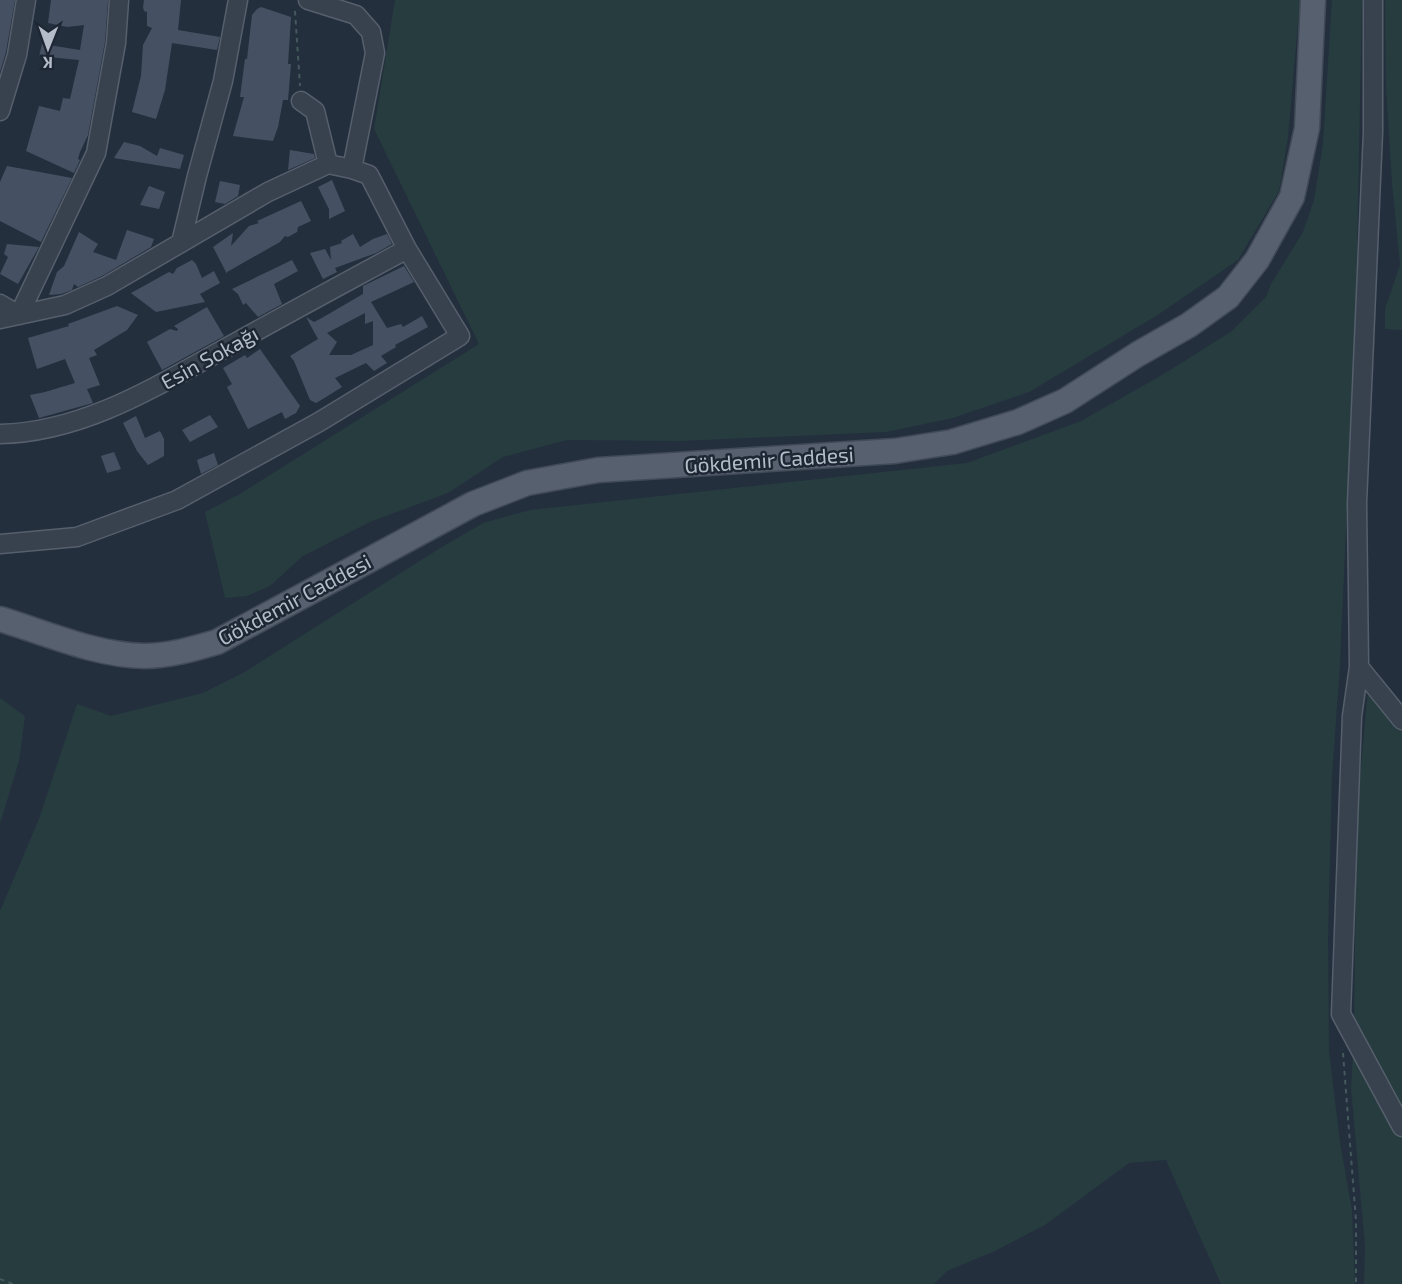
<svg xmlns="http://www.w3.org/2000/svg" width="1402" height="1284" viewBox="0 0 1402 1284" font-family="'Exo 2',sans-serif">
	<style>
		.green { fill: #263c3f }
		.building { fill: #455162; fill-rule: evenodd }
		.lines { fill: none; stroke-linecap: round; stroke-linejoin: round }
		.minor-casing { stroke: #565f6c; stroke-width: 21 }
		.major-casing { stroke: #414a57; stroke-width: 27 }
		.path { stroke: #44595c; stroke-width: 2; stroke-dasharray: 4.5 4.5; stroke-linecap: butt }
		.minor { stroke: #38414e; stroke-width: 18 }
		.major { stroke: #56606e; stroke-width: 24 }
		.labels { text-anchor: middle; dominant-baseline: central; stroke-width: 5; stroke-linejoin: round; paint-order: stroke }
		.street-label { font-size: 21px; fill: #b4bcc9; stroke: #1d2633 }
	</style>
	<rect width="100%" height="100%" fill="#242f3e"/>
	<path class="green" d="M 395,0 L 1300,0 L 1288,137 L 1279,191 L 1238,260 L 1159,314 L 1029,392 L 953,418 L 886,432 L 681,441 L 567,440 L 503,457 L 448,493 L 370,522 L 303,556 L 270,586 L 247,596 L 225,598 L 205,512 L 238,495 L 479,344 L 374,129 Z
		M 1332,0 L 1362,0 L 1356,303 L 1340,664 L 1332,778 L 1328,938 L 1329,1051 L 1340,1142 L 1352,1210 L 1355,1284 L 1221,1284 L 1166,1160 L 1129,1163 L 1045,1225 L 995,1251 L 947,1271 L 934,1284 L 0,1284 L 0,911 L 39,819 L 77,704 L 111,716 L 203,693 L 243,673 L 437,550 L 483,523 L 530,510 L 967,463 L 1081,421 L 1167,372 L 1232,331 L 1266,297 L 1271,284 L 1303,232 L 1314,200 L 1323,144 Z
		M 1385,0 L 1402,0 L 1402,330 L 1385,329 L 1385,309 L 1400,265 L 1392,183 L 1386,87 Z
		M 1370,668 L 1402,710 L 1402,1117 L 1356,1027 L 1354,1015 L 1357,809 Z
		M 0,698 L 25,716 L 19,761 L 0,824 Z
		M 1353,1054 L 1402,1135 L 1402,1284 L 1364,1284 L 1365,1246 L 1351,1088 Z"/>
	<path class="building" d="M 0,0 L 15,0 L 6,52 L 0,72 Z
		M 51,0 L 108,0 L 105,42 L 88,135 L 80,152 L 78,159 L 80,160 L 74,173 L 26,151 L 39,106 L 60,111 L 63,98 L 70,99 L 79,60 L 39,56 L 42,44 L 80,50 L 84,25 L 67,27 L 48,23 Z
		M 144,0 L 181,0 L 178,30 L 220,37 L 217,50 L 172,43 L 165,90 L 156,119 L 132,112 L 141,76 L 143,45 L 152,28 L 147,26 L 147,12 L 144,11 L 143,7 Z
		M 261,7 L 291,17 L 288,64 L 291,64 L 288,100 L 283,100 L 278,127 L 273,141 L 233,136 L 244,97 L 240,97 L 245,59 L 247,59 L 252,15 L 257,9 Z
		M 124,142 L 140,146 L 157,156 L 160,148 L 184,155 L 180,169 L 114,158 Z
		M 290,150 L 314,154 L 315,158 L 288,170 Z
		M 7,166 L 72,178 L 41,242 L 0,221 L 0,182 Z
		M 332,180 L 345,211 L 329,219 L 329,209 L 318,187 Z
		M 220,181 L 240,185 L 238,196 L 225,204 L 215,202 Z
		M 149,186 L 165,192 L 159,209 L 140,205 Z
		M 301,201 L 311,221 L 298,227 L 297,232 L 288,237 L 285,236 L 280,242 L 227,272 L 227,274 L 213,247 L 233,233 L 231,246 L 249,226 L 259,223 L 257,221 Z
		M 127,230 L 154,239 L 151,247 L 102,276 L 78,287 L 74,284 L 72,290 L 61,294 L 49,295 L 57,272 L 64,266 L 79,232 L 98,244 L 93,252 L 116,260 Z
		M 353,234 L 360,247 L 373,239 L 387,234 L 392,244 L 376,253 L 335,268 L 337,272 L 323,279 L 310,253 L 325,249 L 331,260 L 330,247 L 342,243 L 341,241 Z
		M 7,244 L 39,247 L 18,284 L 0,274 L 8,257 L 4,254 Z
		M 192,260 L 196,264 L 202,278 L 214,271 L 220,283 L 200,294 L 205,302 L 156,312 L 131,293 L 169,272 L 173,274 L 177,268 Z
		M 292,260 L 298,271 L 274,284 L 282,304 L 258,317 L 246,303 L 243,305 L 238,294 L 232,289 Z
		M 404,266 L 414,282 L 371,302 L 387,328 L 401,324 L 403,327 L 422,316 L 428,327 L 395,345 L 396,347 L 381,356 L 387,363 L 374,371 L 366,363 L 335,378 L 342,387 L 326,397 L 316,403 L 310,400 L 294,361 L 290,356 L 318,339 L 306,317 L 314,322 L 320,319 L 363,294 L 363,286 ZM 365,313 L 365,324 L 373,321 L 373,345 L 351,355 L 329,355 L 337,342 L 327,333 Z
		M 117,306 L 138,315 L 127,330 L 94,350 L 97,355 L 89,358 L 100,385 L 87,389 L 93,403 L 39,418 L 30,395 L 45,392 L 75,383 L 65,359 L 37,369 L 28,338 L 69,326 L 68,324 Z
		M 207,307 L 224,336 L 162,370 L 147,342 L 170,329 L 177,331 L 178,329 L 174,326 Z
		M 260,349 L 300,406 L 296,413 L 285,419 L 282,412 L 248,429 L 227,387 L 232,384 L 223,368 L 245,355 L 247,358 Z
		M 210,415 L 218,427 L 190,442 L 182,430 Z
		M 136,416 L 145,438 L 160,431 L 164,439 L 164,456 L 148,465 L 137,451 L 123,423 Z
		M 114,452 L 121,469 L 107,473 L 101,456 Z
		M 214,453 L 218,465 L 201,474 L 197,460 Z"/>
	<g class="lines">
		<defs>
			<path id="minor" d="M 308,0 L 356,15 L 371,32 L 375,53 L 352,169
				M 1373,0 L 1373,132 L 1357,503 L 1359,667 L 1352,716 L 1341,1014 L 1402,1127
				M 301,101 L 315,111 L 328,164
				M 0,111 L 17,55 L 26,0
				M 181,243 L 197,176 L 223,81 L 238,0
				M 0,304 L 19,315 L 96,153 L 116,43 L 119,0
				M 0,319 L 65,305 L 107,286 L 268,192 L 328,164 L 352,169 L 369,175 L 407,249 L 460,336 L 319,422 L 177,500 L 77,537 L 0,544
				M 0,434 C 87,432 161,383 235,343 C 292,311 350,280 407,249
				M 1359,667 L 1402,720"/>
			<path id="major" d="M 0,619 C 46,633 95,655 144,656 C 169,656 193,649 217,642 L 473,504 L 527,483 L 598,470 L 895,451 L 952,442 L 1018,422 L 1065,401 L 1138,354 L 1189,325 L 1228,297 L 1257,260 L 1292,197 L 1307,128 L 1313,0"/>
		</defs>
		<use href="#minor" class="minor-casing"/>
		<use href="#major" class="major-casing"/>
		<path class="path" d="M 295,11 L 300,86
			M 1343,1053 L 1356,1221 L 1356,1284
			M 0,1279 L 13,1284"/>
		<use href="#minor" class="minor"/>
		<use href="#major" class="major"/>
	</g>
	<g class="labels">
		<g class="street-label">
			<text transform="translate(209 357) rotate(-29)">Esin Sokağı</text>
			<text transform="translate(769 459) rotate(-4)">Gökdemir Caddesi</text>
			<text transform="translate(294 599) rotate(-28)">Gökdemir Caddesi</text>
		</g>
	</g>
	<g transform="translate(48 48) rotate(181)" stroke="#1d2633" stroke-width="4.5" paint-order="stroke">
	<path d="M0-4.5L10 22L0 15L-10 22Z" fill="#b4bcc9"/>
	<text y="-9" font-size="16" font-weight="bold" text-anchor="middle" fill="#b4bcc9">K</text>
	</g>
</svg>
